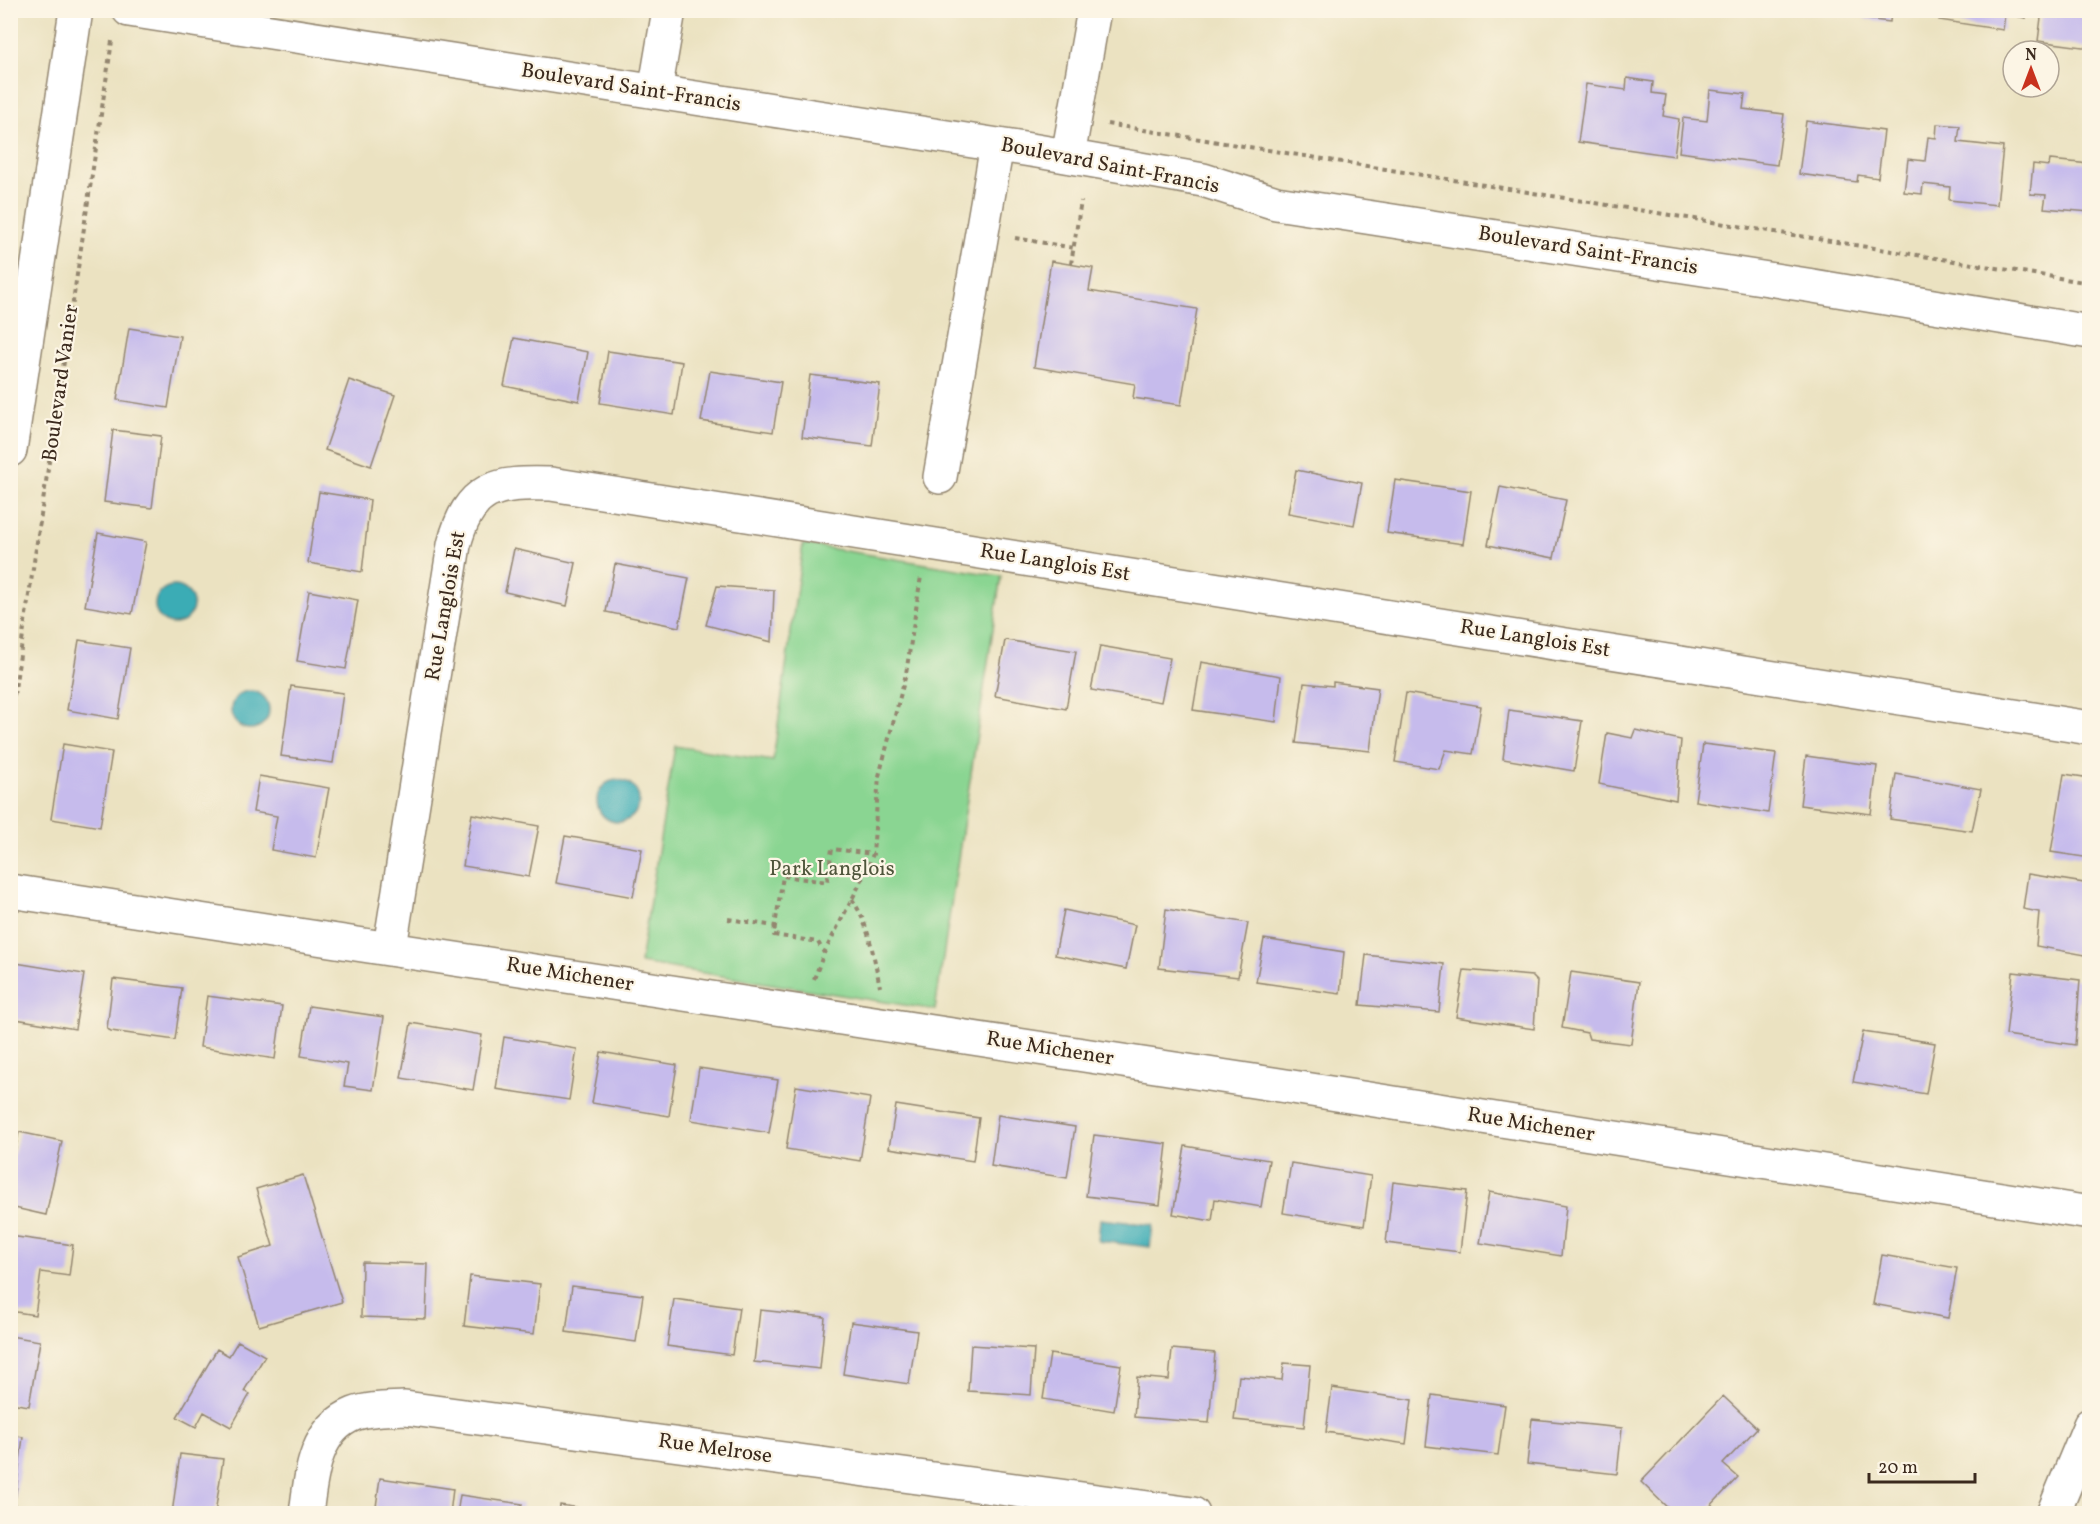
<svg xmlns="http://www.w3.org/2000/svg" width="2100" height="1524" viewBox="0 0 2100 1524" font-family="Vollkorn,serif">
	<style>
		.green { fill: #8ad592; stroke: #628058; stroke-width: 1.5 }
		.water { fill: #3bacb5; stroke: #3b6b6a; stroke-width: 1.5 }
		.building { fill: #c6bbec }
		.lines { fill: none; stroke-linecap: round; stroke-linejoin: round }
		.minor-casing { stroke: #938670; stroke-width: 36 }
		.path { stroke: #938670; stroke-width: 4; stroke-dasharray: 4.5 4.5; stroke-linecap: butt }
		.minor { stroke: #fff; stroke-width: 33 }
		.labels { text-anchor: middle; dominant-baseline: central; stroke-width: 4.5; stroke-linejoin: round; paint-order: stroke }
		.street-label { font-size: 21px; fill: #3b2a1e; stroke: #fcf5e5 }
		.park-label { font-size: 21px; fill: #4f553b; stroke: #fcf5e5 }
	</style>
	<rect width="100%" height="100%" fill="#fcf5e5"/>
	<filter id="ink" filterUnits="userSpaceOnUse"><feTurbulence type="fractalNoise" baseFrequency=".0167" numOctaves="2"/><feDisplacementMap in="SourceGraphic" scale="12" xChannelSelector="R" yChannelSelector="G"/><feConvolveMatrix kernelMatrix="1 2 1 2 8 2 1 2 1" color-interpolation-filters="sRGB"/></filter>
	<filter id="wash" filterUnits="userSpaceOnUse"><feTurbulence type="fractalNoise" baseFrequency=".008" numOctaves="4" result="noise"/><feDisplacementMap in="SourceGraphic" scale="24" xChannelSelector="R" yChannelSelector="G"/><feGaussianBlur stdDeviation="1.35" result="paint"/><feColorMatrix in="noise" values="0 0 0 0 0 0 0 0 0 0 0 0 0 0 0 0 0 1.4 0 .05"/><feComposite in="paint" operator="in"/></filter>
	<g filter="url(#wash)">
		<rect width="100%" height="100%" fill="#ebe2c1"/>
		<path class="green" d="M 803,544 L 1001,576 L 935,1010 L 640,963 L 675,746 L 773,761 Z"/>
		<path class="water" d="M155 605a19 19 0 1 1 38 0a19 19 0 1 1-38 0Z
			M231 710a19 19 0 1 1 38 0a19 19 0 1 1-38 0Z
			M597 801a21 21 0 1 1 42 0a21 21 0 1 1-42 0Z
			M 1100,1219 L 1153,1225 L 1150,1247 L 1098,1241 Z"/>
		<g id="blocks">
			<path class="building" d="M 1866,10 L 1891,10 L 1890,22 L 1865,19 Z
				M 1941,10 L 2027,10 L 2026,18 L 2005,14 L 2003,30 L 1939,20 Z
				M 2042,10 L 2090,10 L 2090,48 L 2038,41 Z
				M 1627,78 L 1653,82 L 1652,93 L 1666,95 L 1663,116 L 1679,119 L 1674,156 L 1578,142 L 1586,84 L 1626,90 Z
				M 1710,90 L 1745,94 L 1743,109 L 1784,114 L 1777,165 L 1679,152 L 1683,118 L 1707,121 Z
				M 1806,121 L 1884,131 L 1878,178 L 1858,175 L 1857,182 L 1799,174 Z
				M 1937,124 L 1960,126 L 1958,142 L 2003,147 L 1997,205 L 1949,200 L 1950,187 L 1923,184 L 1922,194 L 1904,192 L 1908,159 L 1925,161 L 1928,137 L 1936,138 Z
				M 2050,160 L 2090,164 L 2090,212 L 2044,208 L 2046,195 L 2030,194 L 2033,164 L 2049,166 Z
				M 1051,261 L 1093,268 L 1089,291 L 1197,309 L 1181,405 L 1133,398 L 1135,384 L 1034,367 Z
				M 129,328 L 180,336 L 168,408 L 117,400 Z
				M 514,338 L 588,352 L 579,401 L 504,386 Z
				M 608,351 L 682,362 L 674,415 L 600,403 Z
				M 710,371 L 781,382 L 773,432 L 701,421 Z
				M 810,375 L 880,384 L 872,446 L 802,437 Z
				M 349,380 L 395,395 L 371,466 L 325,450 Z
				M 113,430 L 161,436 L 152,508 L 104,502 Z
				M 1296,470 L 1362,483 L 1354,525 L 1288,513 Z
				M 1395,480 L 1471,491 L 1463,544 L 1387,533 Z
				M 1500,487 L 1566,500 L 1554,558 L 1488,545 Z
				M 319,492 L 370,500 L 362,572 L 308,563 Z
				M 98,533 L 146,542 L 132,614 L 85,606 Z
				M 514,549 L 576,563 L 567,606 L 505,592 Z
				M 615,564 L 689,578 L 679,627 L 606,612 Z
				M 717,586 L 774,590 L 772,642 L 706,625 Z
				M 309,591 L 358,600 L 346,669 L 297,661 Z
				M 79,640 L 130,648 L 118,719 L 67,710 Z
				M 1005,640 L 1076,651 L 1066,709 L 995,696 Z
				M 1100,646 L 1170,658 L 1161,702 L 1091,690 Z
				M 1201,662 L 1281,676 L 1276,722 L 1193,710 Z
				M 1333,682 L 1378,688 L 1370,751 L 1296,743 L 1304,683 L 1333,686 Z
				M 291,686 L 343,693 L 333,763 L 281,756 Z
				M 1406,693 L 1481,706 L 1473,754 L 1446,750 L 1439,769 L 1395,762 Z
				M 1509,710 L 1582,721 L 1574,771 L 1503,759 Z
				M 1635,730 L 1681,740 L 1676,800 L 1599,784 L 1607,733 L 1632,738 Z
				M 63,744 L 112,752 L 100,827 L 51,819 Z
				M 1703,744 L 1776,753 L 1768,813 L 1695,801 Z
				M 1806,756 L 1877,766 L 1871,814 L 1800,805 Z
				M 1896,774 L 1981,789 L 1972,831 L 1890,819 Z
				M 2064,774 L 2090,778 L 2090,858 L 2051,852 Z
				M 259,776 L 329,788 L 316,858 L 271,850 L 277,816 L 253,812 Z
				M 472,814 L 539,826 L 529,877 L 463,866 Z
				M 565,836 L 642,849 L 633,897 L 556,883 Z
				M 2028,874 L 2090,884 L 2090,940 L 2085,955 L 2036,946 L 2039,912 L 2023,909 Z
				M 1166,909 L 1248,923 L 1238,977 L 1159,968 Z
				M 1064,910 L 1135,925 L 1126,969 L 1055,955 Z
				M 1264,939 L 1344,952 L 1340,994 L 1256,982 Z
				M 1366,955 L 1444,964 L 1439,1012 L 1360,1005 Z
				M 16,963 L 84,974 L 75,1029 L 10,1018 L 10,995 Z
				M 1464,970 L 1532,976 L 1537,981 L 1534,1029 L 1456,1017 Z
				M 1571,972 L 1639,982 L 1631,1044 L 1589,1039 L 1587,1033 L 1562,1028 Z
				M 2013,972 L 2080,980 L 2075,1045 L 2006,1035 Z
				M 113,979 L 182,988 L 175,1040 L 111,1031 L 107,1029 Z
				M 207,996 L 282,1006 L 275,1059 L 200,1047 Z
				M 309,1006 L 384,1017 L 373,1090 L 344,1086 L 348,1064 L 301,1056 Z
				M 411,1023 L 482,1035 L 473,1090 L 401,1078 Z
				M 1863,1032 L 1935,1043 L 1926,1094 L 1853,1082 Z
				M 504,1037 L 577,1049 L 569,1100 L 496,1089 Z
				M 601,1052 L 677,1065 L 669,1116 L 592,1103 Z
				M 699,1068 L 778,1080 L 769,1133 L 691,1120 Z
				M 796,1086 L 870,1098 L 860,1161 L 786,1149 Z
				M 896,1105 L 979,1118 L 973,1161 L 889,1148 Z
				M 998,1115 L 1075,1127 L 1067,1178 L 991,1166 Z
				M 19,1132 L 62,1141 L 46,1215 L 10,1207 L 10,1172 Z
				M 1094,1135 L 1167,1144 L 1160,1205 L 1086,1196 Z
				M 1185,1146 L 1269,1160 L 1261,1207 L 1215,1199 L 1212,1221 L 1173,1214 Z
				M 1291,1163 L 1371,1176 L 1364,1226 L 1283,1213 Z
				M 303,1175 L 342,1302 L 259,1326 L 238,1257 L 273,1246 L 256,1189 Z
				M 1393,1182 L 1467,1191 L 1460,1252 L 1386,1243 Z
				M 1489,1192 L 1566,1206 L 1561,1256 L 1480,1243 Z
				M 10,1236 L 73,1245 L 69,1276 L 41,1272 L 35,1315 L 10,1311 Z
				M 1882,1255 L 1957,1268 L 1948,1318 L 1873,1304 Z
				M 362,1262 L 428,1264 L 426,1319 L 361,1317 Z
				M 470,1276 L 540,1284 L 534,1334 L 464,1326 Z
				M 572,1286 L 643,1295 L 636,1342 L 566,1332 Z
				M 674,1299 L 739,1308 L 732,1355 L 667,1346 Z
				M 760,1310 L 825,1317 L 820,1369 L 754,1362 Z
				M 851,1322 L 917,1331 L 909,1384 L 843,1374 Z
				M 10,1336 L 40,1341 L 29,1406 L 10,1403 Z
				M 238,1341 L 265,1356 L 244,1391 L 250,1394 L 231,1427 L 204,1412 L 196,1427 L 177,1417 L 217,1349 L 229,1356 Z
				M 971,1345 L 1034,1349 L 1031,1395 L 968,1391 Z
				M 1172,1349 L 1215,1353 L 1209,1423 L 1134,1417 L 1137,1377 L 1169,1380 Z
				M 1050,1354 L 1121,1365 L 1114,1411 L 1043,1399 Z
				M 1284,1363 L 1310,1365 L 1304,1427 L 1234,1420 L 1239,1376 L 1282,1380 Z
				M 1332,1388 L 1412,1400 L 1406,1444 L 1326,1432 Z
				M 1432,1395 L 1505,1405 L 1498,1455 L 1426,1446 Z
				M 1723,1396 L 1757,1428 L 1723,1464 L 1738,1477 L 1703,1514 L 1674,1514 L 1641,1482 Z
				M 1532,1419 L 1622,1428 L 1617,1474 L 1527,1464 Z
				M 10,1435 L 23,1437 L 14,1508 L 10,1508 Z
				M 180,1454 L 223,1459 L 215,1514 L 172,1514 Z
				M 380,1478 L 453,1489 L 450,1514 L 375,1514 Z
				M 460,1495 L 522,1504 L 520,1514 L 457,1514 Z
				M 560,1505 L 606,1512 L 606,1514 L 559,1514 Z"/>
		</g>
	</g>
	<g filter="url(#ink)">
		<use href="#blocks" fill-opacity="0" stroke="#938670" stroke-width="1.5"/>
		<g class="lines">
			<defs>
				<path id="minor" d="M 129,10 L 1037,151 L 1203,180 L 1276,203 L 1807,285 L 2090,332
					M 655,92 L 669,10
					M 1068,156 L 1094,10
					M 10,450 L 76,10
					M 940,477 L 997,145
					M 10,891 C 704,992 1397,1104 2090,1213
					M 390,947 L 454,545 C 469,487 495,482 551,484 L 2090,728
					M 306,1514 C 311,1476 314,1430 354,1414 C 370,1408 389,1409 405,1408 L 1193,1514
					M 2053,1514 L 2090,1425"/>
			</defs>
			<use href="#minor" class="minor-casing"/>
			<path class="path" d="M 1107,124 L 2090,283
				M 1015,238 L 1074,248
				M 1071,264 L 1081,201
				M 10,722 L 112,41
				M 852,899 C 869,924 874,958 880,987
				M 728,919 L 775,926 L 783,876 L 827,882 L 832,849 L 873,854
				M 775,926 L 774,935 L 818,942 L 824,953
				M 814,979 L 824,953 L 864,876 L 873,854 L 879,776 L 906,674 L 921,576"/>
			<use href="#minor" class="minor"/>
		</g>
	</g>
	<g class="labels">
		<g class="street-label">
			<text transform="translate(631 88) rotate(9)">Boulevard Saint-Francis</text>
			<text transform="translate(1110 166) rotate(11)">Boulevard Saint-Francis</text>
			<text transform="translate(1588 251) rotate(9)">Boulevard Saint-Francis</text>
			<text transform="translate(61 383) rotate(-82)">Boulevard Vanier</text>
			<text transform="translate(1055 563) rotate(9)">Rue Langlois Est</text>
			<text transform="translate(446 606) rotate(-80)">Rue Langlois Est</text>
			<text transform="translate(1535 639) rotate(9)">Rue Langlois Est</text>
			<text transform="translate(570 975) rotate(9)">Rue Michener</text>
			<text transform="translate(1050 1049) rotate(9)">Rue Michener</text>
			<text transform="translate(1531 1125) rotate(9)">Rue Michener</text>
			<text transform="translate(715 1449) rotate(8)">Rue Melrose</text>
		</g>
		<g class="park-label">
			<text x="832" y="869">Park Langlois</text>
		</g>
	</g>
	<rect width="2100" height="1524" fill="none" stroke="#fcf5e5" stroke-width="36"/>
	<g transform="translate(2031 69)"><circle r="28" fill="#fcf5e5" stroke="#afa495" stroke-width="1.5"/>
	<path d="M0-4.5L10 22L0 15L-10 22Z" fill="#c8321e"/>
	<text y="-9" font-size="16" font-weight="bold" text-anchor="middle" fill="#3b2a1e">N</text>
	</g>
	<path d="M1869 1473v9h106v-9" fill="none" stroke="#3b2a1e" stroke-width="3"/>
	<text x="1878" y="1473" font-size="18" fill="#3b2a1e" stroke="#fcf5e5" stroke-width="4.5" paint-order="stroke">20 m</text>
</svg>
